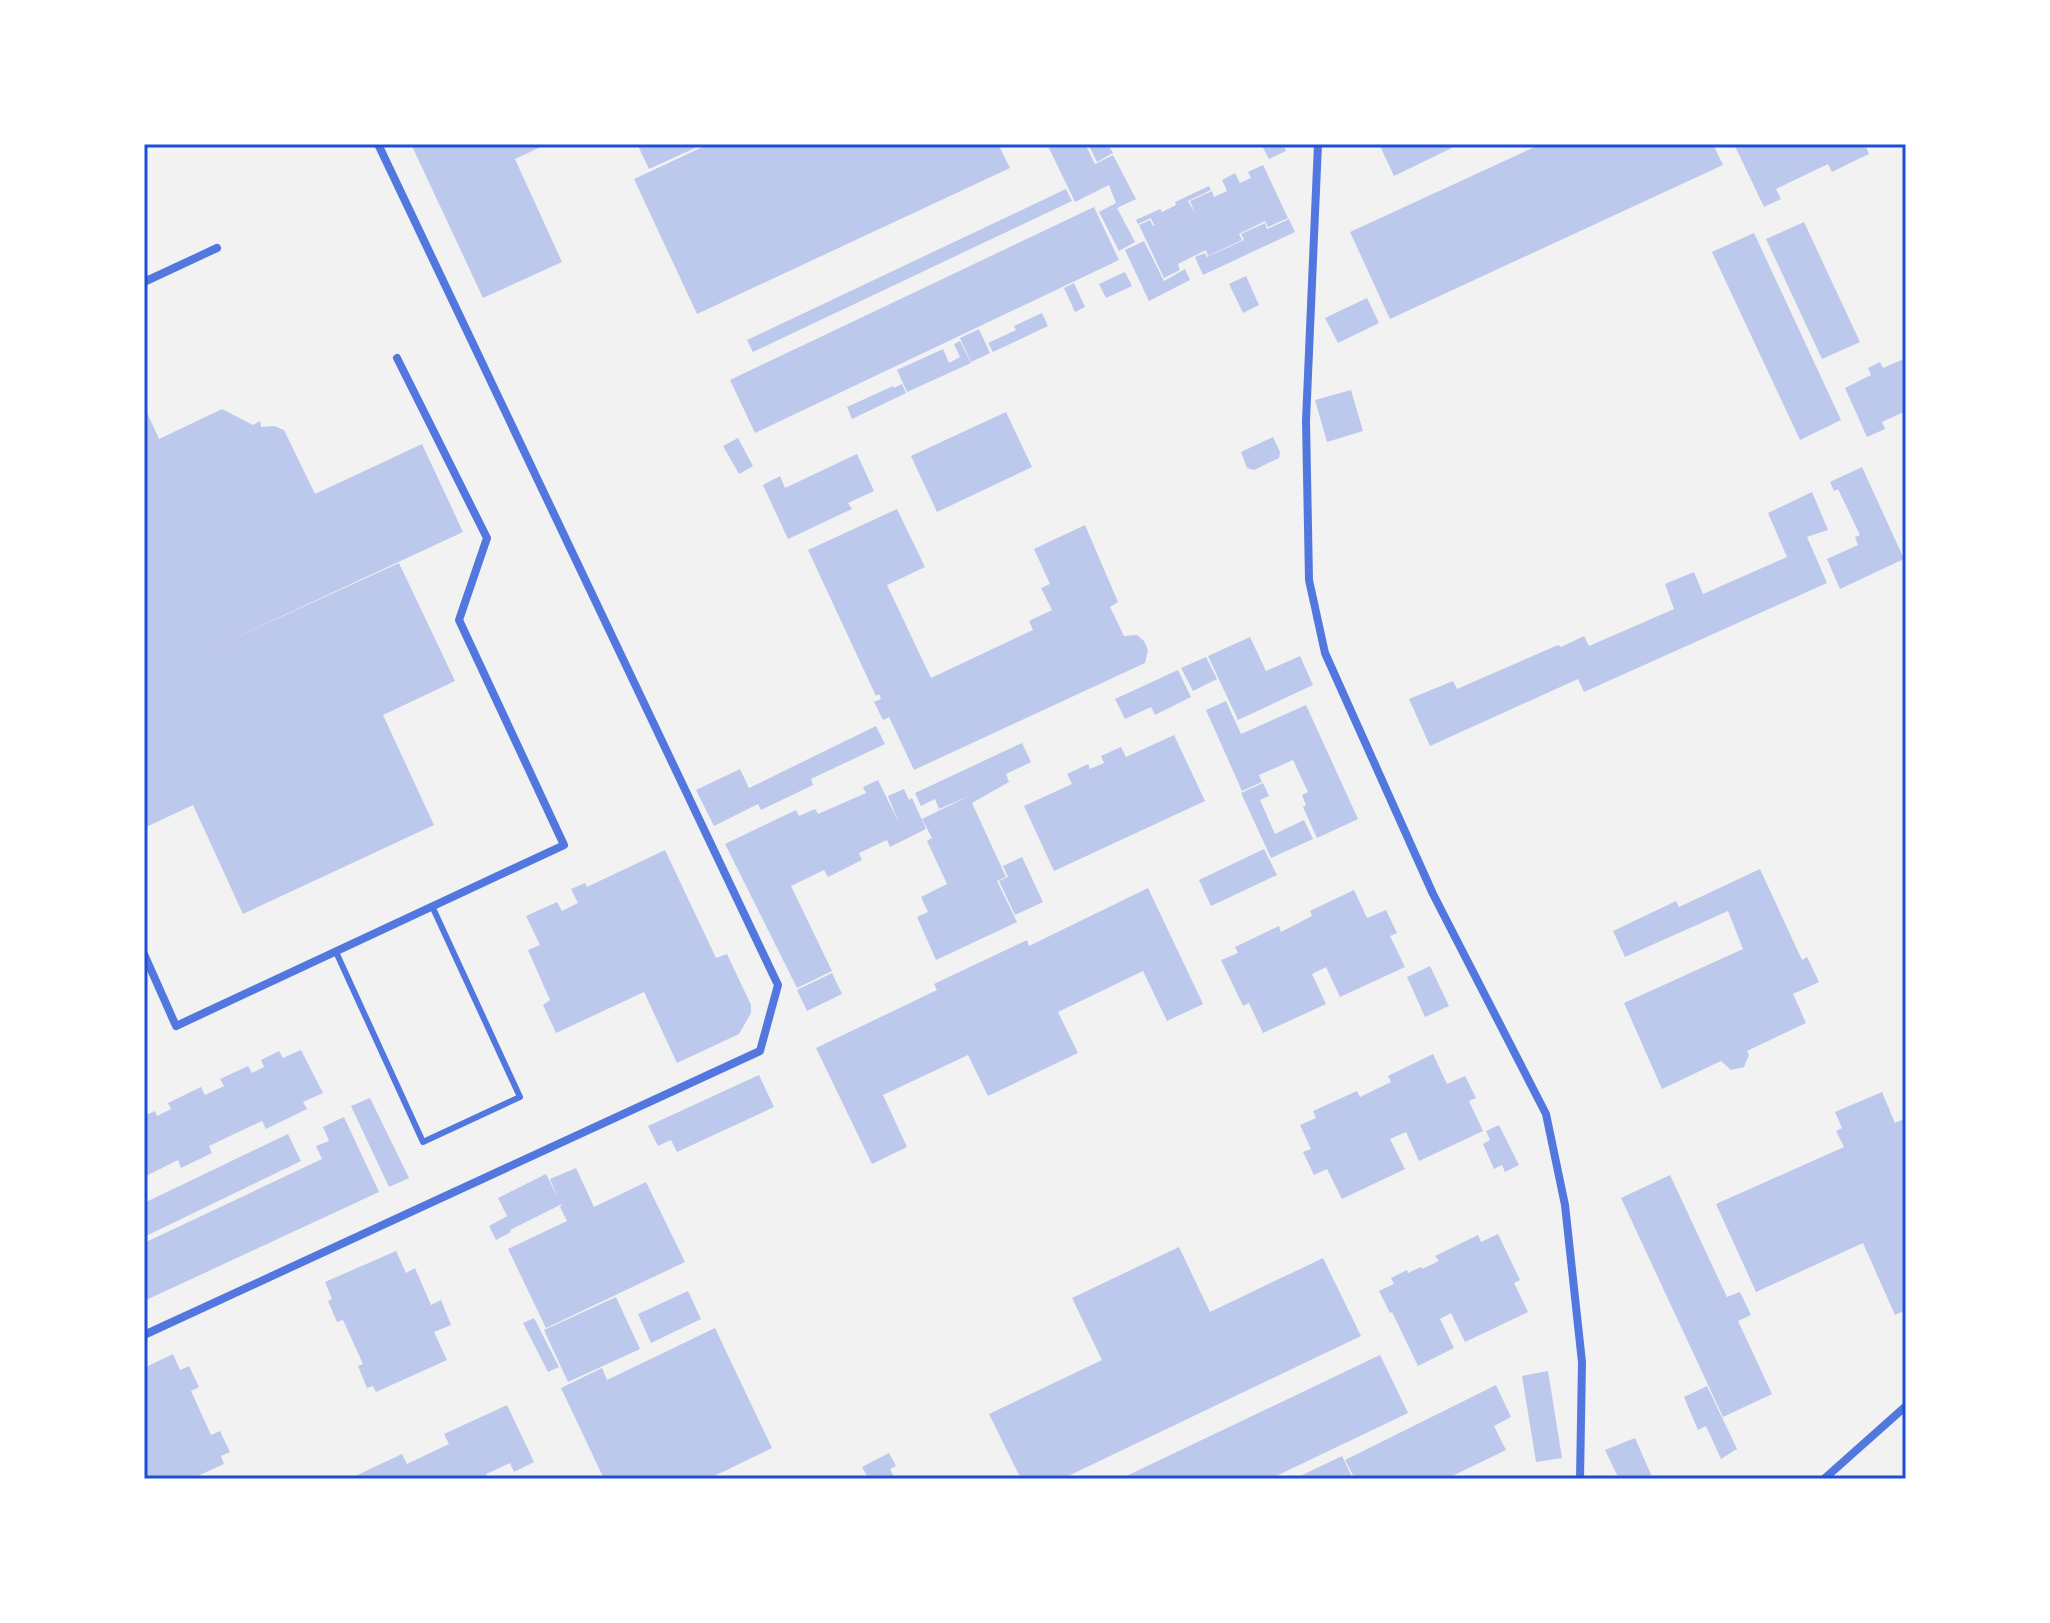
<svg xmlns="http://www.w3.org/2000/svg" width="2050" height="1623" viewBox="0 0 2050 1623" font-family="'Times New Roman',serif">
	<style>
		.building { fill: #bdc9ec }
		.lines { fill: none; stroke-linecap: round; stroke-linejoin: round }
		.service { stroke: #5277de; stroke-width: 6 }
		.minor { stroke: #5277de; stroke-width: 8 }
		.neatline { fill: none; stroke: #1d4ed8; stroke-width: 3 }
	</style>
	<rect width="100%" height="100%" fill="#f2f2f2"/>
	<path class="building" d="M 411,144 L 547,144 L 515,159 L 562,262 L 483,298 Z
		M 637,144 L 704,144 L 649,169 Z
		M 709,144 L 998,144 L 1010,168 L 697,314 L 634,179 Z
		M 1047,144 L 1085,144 L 1095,164 L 1113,155 L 1136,199 L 1117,208 L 1135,242 L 1119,251 L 1099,212 L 1116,203 L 1109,185 L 1075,202 Z
		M 1088,144 L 1108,144 L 1113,153 L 1097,162 Z
		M 1261,144 L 1283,144 L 1286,151 L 1269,159 Z
		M 1379,144 L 1460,144 L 1394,176 Z
		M 1541,144 L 1713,144 L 1723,165 L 1390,319 L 1350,232 Z
		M 1734,144 L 1872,144 L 1866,147 L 1869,154 L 1850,163 L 1832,172 L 1828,164 L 1776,189 L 1781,199 L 1764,207 Z
		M 1263,165 L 1288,218 L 1268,227 L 1265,221 L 1239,234 L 1242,240 L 1208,256 L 1206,250 L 1178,264 L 1180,270 L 1164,278 L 1139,225 L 1150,220 L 1153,226 L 1166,219 L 1154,225 L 1151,218 L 1138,224 L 1136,220 L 1160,209 L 1162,212 L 1176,205 L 1175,202 L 1209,186 L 1211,190 L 1188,201 L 1195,213 L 1190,201 L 1212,191 L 1214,197 L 1227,191 L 1222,180 L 1235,173 L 1240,183 L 1251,178 L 1248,172 Z
		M 1066,189 L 1072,201 L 753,352 L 747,340 Z
		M 1094,207 L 1119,260 L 755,433 L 730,380 Z
		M 1289,219 L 1295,232 L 1203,275 L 1195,257 L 1205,253 L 1207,257 L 1244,240 L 1241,234 L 1265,223 L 1267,229 Z
		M 1804,222 L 1860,342 L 1822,359 L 1766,239 Z
		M 1754,233 L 1841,420 L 1800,440 L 1712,252 Z
		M 1144,241 L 1164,281 L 1185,269 L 1190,280 L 1149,301 L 1125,250 Z
		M 1125,272 L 1132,286 L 1106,298 L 1099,284 Z
		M 1246,276 L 1259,305 L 1243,313 L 1229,284 Z
		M 1074,283 L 1085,307 L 1075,312 L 1064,288 Z
		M 1367,298 L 1379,323 L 1338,343 L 1325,318 Z
		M 1042,313 L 1048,326 L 993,352 L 988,343 L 1016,330 L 1014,326 Z
		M 979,329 L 990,353 L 971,362 L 960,338 Z
		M 960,341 L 971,363 L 907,392 L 897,370 L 943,349 L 949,363 L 960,357 L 954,344 Z
		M 1906,358 L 1906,411 L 1882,422 L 1885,429 L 1867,437 L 1845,388 L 1871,375 L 1868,368 L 1880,362 L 1883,368 Z
		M 902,384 L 906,393 L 852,419 L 847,407 L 893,386 L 894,388 Z
		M 1351,390 L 1363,431 L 1327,442 L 1315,400 Z
		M 144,406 L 159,439 L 222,409 L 253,425 L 260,421 L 261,427 L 274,426 L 284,430 L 315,494 L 422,444 L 463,532 L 215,647 L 399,563 L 455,681 L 383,715 L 434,825 L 243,914 L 193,805 L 144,828 Z
		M 1006,412 L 1032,467 L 937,512 L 911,456 Z
		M 1273,437 L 1280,452 L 1279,458 L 1254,470 L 1247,468 L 1241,452 Z
		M 738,438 L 753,466 L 739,474 L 723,446 Z
		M 857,454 L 874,491 L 848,503 L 852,509 L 788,539 L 763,485 L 780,476 L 785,488 Z
		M 1862,467 L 1904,559 L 1840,589 L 1827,559 L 1858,545 L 1855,537 L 1860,535 L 1838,489 L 1834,491 L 1830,482 Z
		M 1812,492 L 1828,530 L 1807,537 L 1827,583 L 1584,692 L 1578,679 L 1430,746 L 1409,699 L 1453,681 L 1457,689 L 1558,645 L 1561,647 L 1584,636 L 1589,646 L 1674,609 L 1665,584 L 1694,572 L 1703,594 L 1787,557 L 1768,513 Z
		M 897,509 L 925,567 L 887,585 L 931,678 L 1033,630 L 1029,621 L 1052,610 L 1041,588 L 1050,584 L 1034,549 L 1085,525 L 1118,602 L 1110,607 L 1124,636 L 1137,635 L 1144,641 L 1148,650 L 1145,663 L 914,770 L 889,717 L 883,720 L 874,702 L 881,699 L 879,694 L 876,696 L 808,550 Z
		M 1250,637 L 1266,671 L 1300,656 L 1313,685 L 1238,720 L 1208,656 Z
		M 1206,657 L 1217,679 L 1193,691 L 1181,668 Z
		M 1178,670 L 1191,697 L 1155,715 L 1151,707 L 1125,719 L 1115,699 Z
		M 1226,701 L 1241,734 L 1306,705 L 1358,819 L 1317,838 L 1303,807 L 1306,805 L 1302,795 L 1308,792 L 1293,760 L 1259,775 L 1262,782 L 1242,791 L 1206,710 Z
		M 876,726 L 885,744 L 811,779 L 813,785 L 761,810 L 758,804 L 714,826 L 696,790 L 740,769 L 749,788 Z
		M 1174,735 L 1205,801 L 1054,871 L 1024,806 L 1072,784 L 1067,774 L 1088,764 L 1090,769 L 1104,763 L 1101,756 L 1121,747 L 1126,757 Z
		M 1022,743 L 1031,762 L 1006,774 L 1009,782 L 972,803 L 1006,877 L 997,881 L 1017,922 L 936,960 L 917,917 L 928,912 L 921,897 L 947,884 L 927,841 L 932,838 L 922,819 L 969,796 L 939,809 L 935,799 L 921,806 L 915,793 Z
		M 878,780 L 899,823 L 888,796 L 904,789 L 909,800 L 912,798 L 926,829 L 890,847 L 887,840 L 859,853 L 862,860 L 828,877 L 824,870 L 791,886 L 832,971 L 797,988 L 725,844 L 796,810 L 799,816 L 815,809 L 818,814 L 866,793 L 863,787 Z
		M 1263,783 L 1269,796 L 1260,800 L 1275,834 L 1304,820 L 1313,839 L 1271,858 L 1241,793 Z
		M 1264,849 L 1277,875 L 1211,906 L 1199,880 Z
		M 665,850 L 716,958 L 727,954 L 751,1005 L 751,1013 L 739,1034 L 677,1063 L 644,992 L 556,1033 L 543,1005 L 550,1000 L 528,950 L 540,945 L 526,916 L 557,902 L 562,911 L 578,903 L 571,889 L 585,883 L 587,887 Z
		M 1022,857 L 1043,902 L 1015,915 L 999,881 L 1008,877 L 1003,866 Z
		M 1760,869 L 1802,960 L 1807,957 L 1819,982 L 1793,994 L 1806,1023 L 1747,1051 L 1749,1055 L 1744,1067 L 1731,1070 L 1721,1061 L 1662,1089 L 1624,1003 L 1743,949 L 1728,911 L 1625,957 L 1613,931 L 1676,901 L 1679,907 Z
		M 1148,888 L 1203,1004 L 1167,1021 L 1143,971 L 1058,1012 L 1078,1053 L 988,1096 L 968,1055 L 883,1095 L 907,1147 L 872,1164 L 816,1048 L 937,990 L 934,984 L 1027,940 L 1029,946 Z
		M 1354,890 L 1367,918 L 1386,910 L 1397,933 L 1390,936 L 1405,967 L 1340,997 L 1326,967 L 1312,974 L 1326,1004 L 1263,1033 L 1249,1003 L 1243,1006 L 1221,960 L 1238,953 L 1235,947 L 1279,926 L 1281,932 L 1312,916 L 1310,911 Z
		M 1430,966 L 1449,1006 L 1425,1017 L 1407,977 Z
		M 832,973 L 842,994 L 807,1011 L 797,990 Z
		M 301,1050 L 323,1093 L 303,1102 L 307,1109 L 266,1129 L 262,1121 L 209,1146 L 212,1153 L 181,1168 L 178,1160 L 144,1177 L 144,1116 L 155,1111 L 157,1116 L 171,1109 L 168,1103 L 201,1087 L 205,1095 L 224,1086 L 220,1079 L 248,1066 L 252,1073 L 264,1067 L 261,1060 L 279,1051 L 283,1058 Z
		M 1433,1054 L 1447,1084 L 1465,1076 L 1476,1098 L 1469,1101 L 1483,1131 L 1419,1161 L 1406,1132 L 1390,1139 L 1405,1169 L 1342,1199 L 1327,1169 L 1314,1175 L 1303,1152 L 1311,1149 L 1300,1125 L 1316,1118 L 1313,1111 L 1357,1091 L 1360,1097 L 1391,1082 L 1388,1076 Z
		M 759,1075 L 774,1107 L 677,1152 L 671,1140 L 658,1146 L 648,1126 Z
		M 1882,1092 L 1895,1123 L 1906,1118 L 1906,1310 L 1895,1315 L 1863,1243 L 1756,1292 L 1716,1204 L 1844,1147 L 1836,1131 L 1842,1128 L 1835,1112 Z
		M 370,1098 L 409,1178 L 389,1187 L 351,1106 Z
		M 344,1117 L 379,1192 L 144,1301 L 144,1243 L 322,1159 L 316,1146 L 329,1141 L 323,1127 Z
		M 1499,1125 L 1519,1165 L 1505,1172 L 1502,1165 L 1494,1169 L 1483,1144 L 1490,1140 L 1486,1131 Z
		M 288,1134 L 301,1161 L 144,1237 L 144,1203 Z
		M 576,1168 L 594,1207 L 646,1182 L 685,1262 L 546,1328 L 508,1249 L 567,1221 L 560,1207 L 562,1204 L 510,1230 L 511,1232 L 496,1240 L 489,1226 L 507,1216 L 498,1198 L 546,1174 L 558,1198 L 550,1179 Z
		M 1670,1175 L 1727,1297 L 1740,1292 L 1751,1315 L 1738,1321 L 1772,1394 L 1723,1417 L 1621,1198 Z
		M 1498,1234 L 1520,1280 L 1514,1283 L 1528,1312 L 1465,1342 L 1451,1313 L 1440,1319 L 1454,1348 L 1418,1366 L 1392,1312 L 1390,1313 L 1379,1291 L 1394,1284 L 1391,1278 L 1407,1270 L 1408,1273 L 1421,1267 L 1422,1269 L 1439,1261 L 1435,1256 L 1478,1235 L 1481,1242 Z
		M 1179,1247 L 1210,1312 L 1323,1258 L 1361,1336 L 1062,1479 L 1021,1479 L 989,1414 L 1102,1360 L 1072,1298 Z
		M 396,1251 L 406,1273 L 415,1268 L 431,1305 L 441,1300 L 451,1325 L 434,1332 L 447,1360 L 376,1392 L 373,1386 L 367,1388 L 358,1366 L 363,1364 L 343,1320 L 337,1322 L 328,1301 L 332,1299 L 325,1282 Z
		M 688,1291 L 701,1319 L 651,1343 L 638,1314 Z
		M 616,1297 L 640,1349 L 568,1382 L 544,1330 Z
		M 534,1318 L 559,1367 L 548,1372 L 523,1323 Z
		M 715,1328 L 772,1448 L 708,1479 L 604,1479 L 561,1388 L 602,1368 L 607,1380 Z
		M 173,1354 L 180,1370 L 189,1366 L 199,1387 L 191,1391 L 211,1435 L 220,1431 L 230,1452 L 221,1456 L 224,1464 L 191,1479 L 146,1479 L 144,1368 Z
		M 1380,1355 L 1408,1413 L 1270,1479 L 1120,1479 Z
		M 1548,1371 L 1562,1458 L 1536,1462 L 1522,1376 Z
		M 1496,1385 L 1511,1417 L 1494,1426 L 1506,1450 L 1446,1479 L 1355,1479 L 1345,1460 Z
		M 1707,1386 L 1737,1449 L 1721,1459 L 1706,1426 L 1698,1430 L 1684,1397 Z
		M 507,1405 L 534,1462 L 514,1472 L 510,1463 L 486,1474 L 489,1479 L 349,1479 L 402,1454 L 407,1464 L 449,1444 L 444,1434 Z
		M 1635,1438 L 1653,1479 L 1619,1479 L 1605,1450 Z
		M 889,1453 L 896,1466 L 890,1469 L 895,1479 L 861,1479 L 867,1476 L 862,1467 Z
		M 1342,1456 L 1353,1479 L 1294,1479 Z"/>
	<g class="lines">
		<path class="service" d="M 336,952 L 423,1142 L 520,1097 L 432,906"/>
		<path class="minor" d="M 1318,144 L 1306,421 L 1309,580 L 1325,653 L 1433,894 L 1546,1114 L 1565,1205 L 1582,1362 L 1580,1479
			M 144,282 L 217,248
			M 144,954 L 176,1026 L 564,845 L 459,620 L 487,538 L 397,358
			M 144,1335 L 760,1051 L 778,985 L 378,144
			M 1824,1479 L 1906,1406"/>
	</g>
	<rect width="2050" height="1623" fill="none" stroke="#ffffff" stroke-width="292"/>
	<rect x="146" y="146" width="1758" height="1331" class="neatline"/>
</svg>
